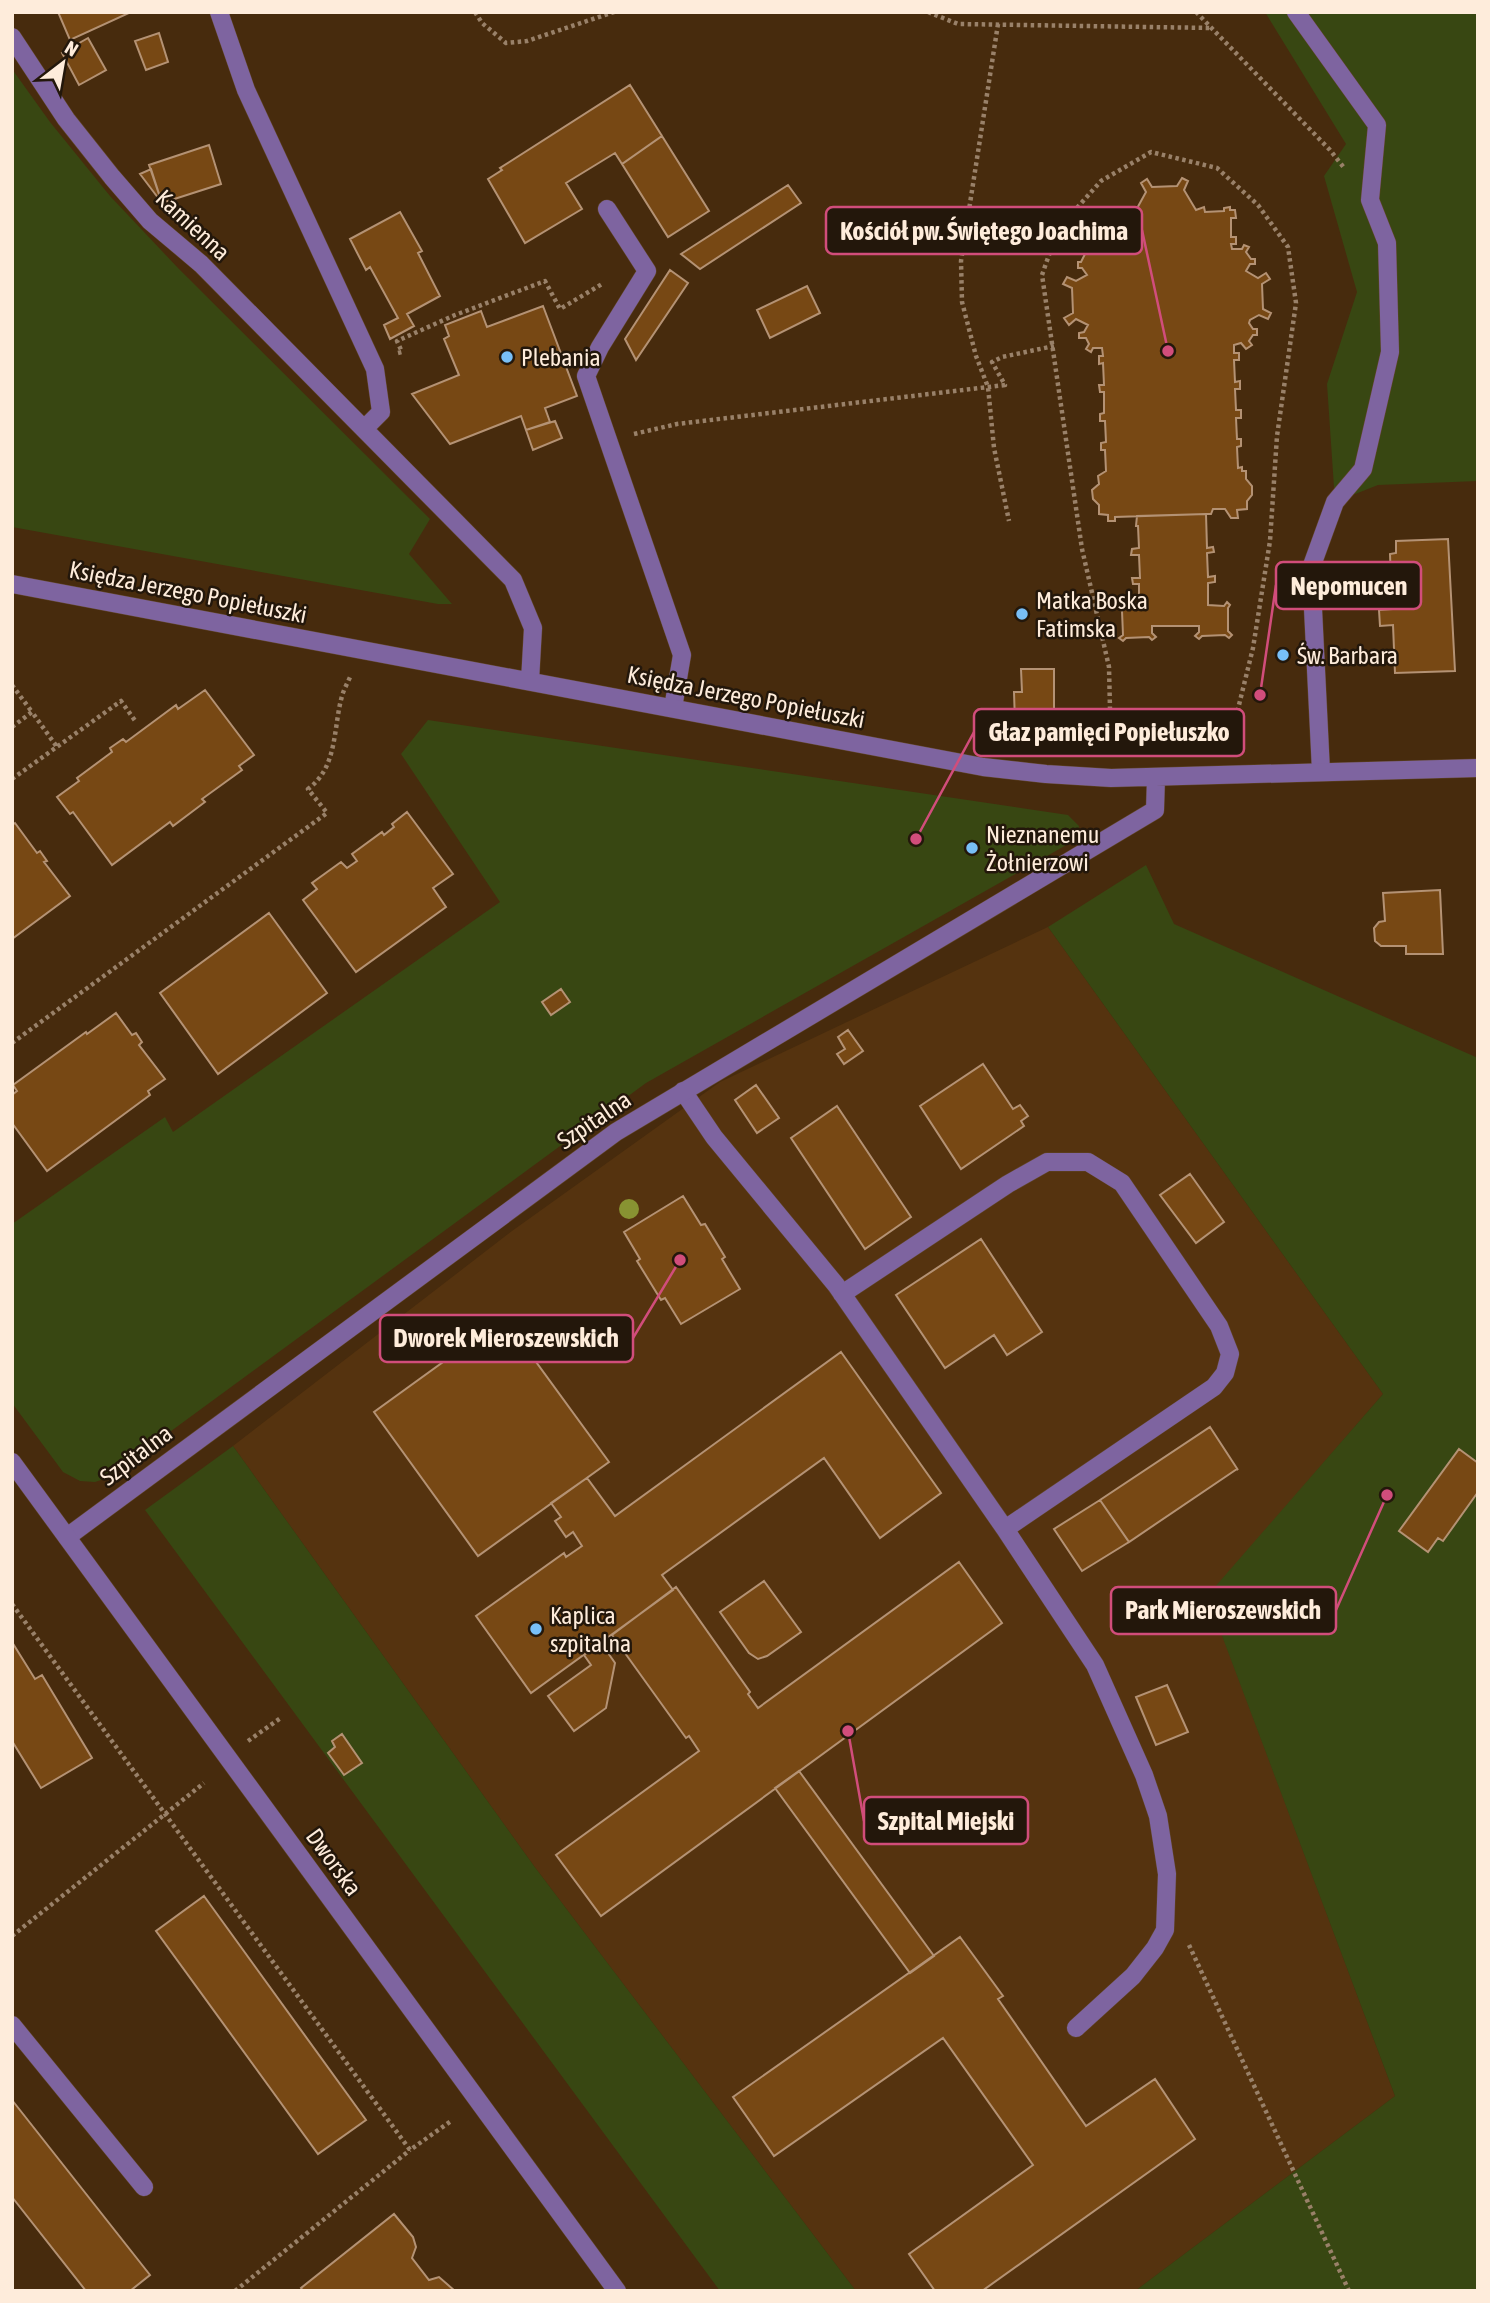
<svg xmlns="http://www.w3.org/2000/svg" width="1490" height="2303" viewBox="0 0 1490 2303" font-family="'Asap Condensed',sans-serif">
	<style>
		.built { fill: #55330f }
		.green { fill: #384712 }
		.building { fill: #774814; stroke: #b49274; stroke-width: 2 }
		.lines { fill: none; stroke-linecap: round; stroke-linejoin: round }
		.service-casing { stroke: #61462a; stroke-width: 19 }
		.minor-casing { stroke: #61462a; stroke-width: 19 }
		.tertiary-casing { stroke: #61462a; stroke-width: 19 }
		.path { stroke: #998169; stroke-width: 4.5; stroke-dasharray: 3.5 3.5; stroke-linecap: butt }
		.service { stroke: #7e64a0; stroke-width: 18 }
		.minor { stroke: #7e64a0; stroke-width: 18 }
		.tertiary { stroke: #7e64a0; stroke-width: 18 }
		.tree { fill: #889332 }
		.poi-dot { fill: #78bff7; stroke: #23170b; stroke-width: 2.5 }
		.labels { text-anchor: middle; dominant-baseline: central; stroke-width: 5; stroke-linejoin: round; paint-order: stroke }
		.street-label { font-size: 24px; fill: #feecdb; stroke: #23170b }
		.poi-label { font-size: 24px; fill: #feecdb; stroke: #23170b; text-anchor: start }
		.leader { fill: none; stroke: #d14d7b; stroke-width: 2.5 }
		.callout-dot { fill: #d14d7b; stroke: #23170b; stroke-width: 2.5 }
		.callout { fill: #23170b; stroke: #d14d7b; stroke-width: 2.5 }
		.callout-label { font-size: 26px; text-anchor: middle; font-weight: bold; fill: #feecdb }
	</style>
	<rect width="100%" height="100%" fill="#472b0d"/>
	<path class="built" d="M 1048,927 L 1383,1394 L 1208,1597 L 1395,2096 L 1135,2291 L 856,2291 L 534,1866 L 233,1446 L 512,1231 L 720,1082 Z"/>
	<path class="green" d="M 1265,12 L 1478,12 L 1478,481 L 1378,485 L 1335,502 L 1327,384 L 1357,292 L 1324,176 L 1346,144 Z
		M 12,69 L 50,122 L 110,196 L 178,268 L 430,519 L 409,554 L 452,604 L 438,604 L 12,527 Z
		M 428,720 L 1068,815 L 1079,826 L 1077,839 L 646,1083 L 107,1478 L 95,1482 L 80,1481 L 63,1472 L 12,1403 L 12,1224 L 165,1117 L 173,1132 L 500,902 L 401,754 Z
		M 1146,865 L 1174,924 L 1478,1058 L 1478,2291 L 1135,2291 L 1395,2096 L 1207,1596 L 1383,1394 L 1048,927 Z
		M 233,1446 L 534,1866 L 856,2291 L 720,2291 L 145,1510 Z"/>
	<path class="building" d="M 58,12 L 128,12 L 129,13 L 70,40 Z
		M 159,33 L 168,62 L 146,70 L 135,41 Z
		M 88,38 L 106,70 L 79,85 L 62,53 Z
		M 630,85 L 662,136 L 622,164 L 615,153 L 566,183 L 582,209 L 525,243 L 488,179 L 502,170 L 500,168 Z
		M 662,136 L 709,211 L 668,237 L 622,164 Z
		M 209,145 L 221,184 L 162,203 L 149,165 Z
		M 151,169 L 162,203 L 140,174 Z
		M 1182,178 L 1188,181 L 1184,190 L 1196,210 L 1204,207 L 1205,212 L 1224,211 L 1224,208 L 1230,207 L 1230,210 L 1235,210 L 1236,218 L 1231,218 L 1231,237 L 1236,237 L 1236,244 L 1231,244 L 1232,249 L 1242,249 L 1244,245 L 1249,247 L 1246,252 L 1251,259 L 1255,259 L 1255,264 L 1250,264 L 1246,271 L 1258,278 L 1266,273 L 1270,279 L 1262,284 L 1263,309 L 1271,313 L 1268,319 L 1259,315 L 1250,320 L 1249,323 L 1253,329 L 1257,329 L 1257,335 L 1253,335 L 1249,341 L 1252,345 L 1246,349 L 1241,343 L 1234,345 L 1234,353 L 1239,353 L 1239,360 L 1234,360 L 1235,382 L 1240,381 L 1240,389 L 1235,389 L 1236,410 L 1241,410 L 1241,418 L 1236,418 L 1237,439 L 1241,439 L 1241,446 L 1237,447 L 1238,468 L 1242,467 L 1242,471 L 1246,471 L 1246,479 L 1252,486 L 1252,495 L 1247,501 L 1247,509 L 1237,510 L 1238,518 L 1231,518 L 1225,509 L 1213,509 L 1211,514 L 1206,514 L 1115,517 L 1115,521 L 1108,521 L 1108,515 L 1099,514 L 1099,505 L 1093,499 L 1092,490 L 1099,484 L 1098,476 L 1106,471 L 1105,450 L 1101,450 L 1101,443 L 1106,442 L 1105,421 L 1100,421 L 1100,414 L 1104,413 L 1104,392 L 1100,392 L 1099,385 L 1104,385 L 1103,363 L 1099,364 L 1099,356 L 1103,356 L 1102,348 L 1093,348 L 1091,352 L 1086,349 L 1089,344 L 1086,338 L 1079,338 L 1079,333 L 1084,332 L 1088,325 L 1076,319 L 1069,325 L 1064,318 L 1073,313 L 1072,288 L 1063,284 L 1067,277 L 1076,281 L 1087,275 L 1082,268 L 1078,268 L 1078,262 L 1081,262 L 1085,254 L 1083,251 L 1089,248 L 1101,252 L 1101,247 L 1096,247 L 1096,240 L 1101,240 L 1100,221 L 1095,221 L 1095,214 L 1101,214 L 1100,210 L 1107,209 L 1107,214 L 1125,213 L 1126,209 L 1135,212 L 1146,192 L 1141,183 L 1147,179 L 1152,187 L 1177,186 Z
		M 788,185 L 801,203 L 700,269 L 681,254 Z
		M 400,212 L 422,251 L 418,253 L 440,296 L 407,314 L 414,326 L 390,339 L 384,325 L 398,318 L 370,267 L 366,270 L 350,239 Z
		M 670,270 L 688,283 L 636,360 L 625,339 Z
		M 807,286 L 820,313 L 770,338 L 757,310 Z
		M 543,306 L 577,396 L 545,408 L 550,422 L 526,430 L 521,416 L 450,444 L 412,394 L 459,375 L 444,339 L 449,336 L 445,325 L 481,311 L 487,327 Z
		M 555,421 L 562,438 L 533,450 L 526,430 Z
		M 1206,514 L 1207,548 L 1213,547 L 1214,552 L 1207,553 L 1208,577 L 1215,576 L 1215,582 L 1208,583 L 1208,605 L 1224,606 L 1227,602 L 1230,605 L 1228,608 L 1228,631 L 1232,635 L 1229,638 L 1225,635 L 1202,636 L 1199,639 L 1195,636 L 1199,632 L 1199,626 L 1152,626 L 1152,633 L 1156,637 L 1152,640 L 1149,637 L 1126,638 L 1123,641 L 1119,638 L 1123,635 L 1122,611 L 1118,608 L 1121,605 L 1124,608 L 1139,606 L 1139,584 L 1133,584 L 1132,578 L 1140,578 L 1139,555 L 1131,555 L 1132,549 L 1139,548 L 1138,526 L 1136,526 L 1137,516 Z
		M 1448,539 L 1455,671 L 1395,673 L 1393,625 L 1380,626 L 1379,610 L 1392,609 L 1390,554 L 1396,553 L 1396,541 Z
		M 1021,669 L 1054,669 L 1054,724 L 1015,723 L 1014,692 L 1022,692 Z
		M 205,690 L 254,755 L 239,766 L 242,770 L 202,799 L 205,802 L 173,826 L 170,822 L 112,865 L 73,812 L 70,814 L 57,797 L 79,781 L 77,778 L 112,752 L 110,748 L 123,739 L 126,742 L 176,705 L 178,709 Z
		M 407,812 L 453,874 L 433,888 L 446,907 L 356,972 L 303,900 L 317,889 L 312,883 L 341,862 L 347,868 L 357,861 L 352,854 L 382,832 L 384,835 L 394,827 L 392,824 Z
		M 15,823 L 37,853 L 40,851 L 47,861 L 44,862 L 70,896 L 12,939 L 12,825 Z
		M 1440,890 L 1443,954 L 1406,954 L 1406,946 L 1381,946 L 1375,941 L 1374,928 L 1379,922 L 1385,921 L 1383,893 Z
		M 269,913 L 327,993 L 218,1074 L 160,993 Z
		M 561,989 L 570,1002 L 551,1015 L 542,1002 Z
		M 116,1013 L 132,1035 L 136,1033 L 142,1042 L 139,1045 L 165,1079 L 148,1091 L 150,1095 L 47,1171 L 12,1123 L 12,1095 L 17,1091 L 13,1085 L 86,1032 L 87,1034 Z
		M 848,1030 L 863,1051 L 844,1064 L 837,1054 L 845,1049 L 838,1037 Z
		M 983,1064 L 1013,1109 L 1020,1105 L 1028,1116 L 1021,1121 L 1024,1126 L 961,1169 L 920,1106 Z
		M 756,1085 L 779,1118 L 757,1133 L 735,1100 Z
		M 837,1106 L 911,1217 L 865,1249 L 791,1138 Z
		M 1190,1174 L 1224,1222 L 1196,1243 L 1160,1195 Z
		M 683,1196 L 701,1225 L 705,1224 L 725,1257 L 722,1259 L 740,1289 L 681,1324 L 665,1298 L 661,1300 L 637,1261 L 640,1259 L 624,1232 Z
		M 981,1239 L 1042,1332 L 1007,1355 L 994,1335 L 945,1368 L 896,1295 Z
		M 504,1318 L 609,1462 L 478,1556 L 374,1412 Z
		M 841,1352 L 941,1493 L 880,1538 L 824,1458 L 662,1575 L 673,1590 L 531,1693 L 476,1616 L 564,1553 L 566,1557 L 582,1546 L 573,1532 L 566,1537 L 555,1521 L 561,1517 L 551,1503 L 587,1478 L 615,1516 Z
		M 1210,1427 L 1238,1470 L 1237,1469 L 1129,1542 L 1100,1500 Z
		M 1459,1449 L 1478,1463 L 1478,1492 L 1443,1541 L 1438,1538 L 1428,1552 L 1399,1531 Z
		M 1100,1500 L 1129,1542 L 1082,1571 L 1054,1529 Z
		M 959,1562 L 1002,1623 L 601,1916 L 556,1855 L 699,1751 L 689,1736 L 686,1738 L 612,1635 L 676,1587 L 750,1692 L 748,1694 L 758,1708 Z
		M 764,1581 L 801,1632 L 767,1656 L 758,1659 L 749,1653 L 720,1612 Z
		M 12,1642 L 35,1679 L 42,1675 L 92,1758 L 41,1788 L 12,1741 Z
		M 601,1643 L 615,1663 L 606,1708 L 574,1731 L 548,1696 L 591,1665 L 584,1655 Z
		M 1167,1685 L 1188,1732 L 1156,1745 L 1136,1697 Z
		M 342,1734 L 362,1763 L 344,1775 L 328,1753 L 335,1747 L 332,1741 Z
		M 799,1771 L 934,1956 L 910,1973 L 775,1788 Z
		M 204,1896 L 366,2120 L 318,2154 L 156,1931 Z
		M 960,1937 L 1003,1996 L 998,1999 L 1086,2126 L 1155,2079 L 1195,2139 L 982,2291 L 935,2291 L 909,2254 L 1033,2165 L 943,2038 L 774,2156 L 733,2097 Z
		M 12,2100 L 150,2275 L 130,2291 L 86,2291 L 12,2197 Z
		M 394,2214 L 413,2237 L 416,2247 L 412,2258 L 429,2280 L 439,2277 L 455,2291 L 303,2291 L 301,2288 Z"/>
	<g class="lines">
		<defs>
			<path id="service" d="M 1296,12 L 1377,125 L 1370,200 L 1387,243 L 1390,352 L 1363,469 L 1335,502 L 1311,568 L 1321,771
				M 607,209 L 647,271 L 600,347 L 586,376 L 682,655 L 673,708
				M 683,1091 L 714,1137 L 836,1285 L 1005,1529 L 1095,1665 L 1144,1775 L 1158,1816 L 1167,1874 L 1165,1930 L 1155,1948 L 1133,1976 L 1076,2028
				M 842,1294 L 1008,1184 L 1047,1162 L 1088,1162 L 1122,1183 L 1219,1326 L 1230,1354 L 1225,1373 L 1214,1387 L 1005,1529
				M 12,2025 L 144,2187"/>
			<path id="minor" d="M 219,12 L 246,90 L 375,369 L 381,412 L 365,428
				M 12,37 L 66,119 L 112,177 L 150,221 L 201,264 L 513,580 L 533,628 L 530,681
				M 12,584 L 983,767 L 1046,774 L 1111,778 L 1478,768
				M 67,1537 L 616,1132 L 1155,810 L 1156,778"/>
			<path id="tertiary" d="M 12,1462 L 617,2291"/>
		</defs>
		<use href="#service" class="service-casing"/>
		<use href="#minor" class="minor-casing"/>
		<use href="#tertiary" class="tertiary-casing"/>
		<path class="path" d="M 475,12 L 482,23 L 506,43 L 527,41 L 614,12
			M 928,12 L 958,24 L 1212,28
			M 1196,12 L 1330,150 L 1345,169
			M 998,24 L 961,261 L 962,302 L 976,356 L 988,387 L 994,448 L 1009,521
			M 398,353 L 402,352 L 397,341 L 455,315 L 545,281 L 560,309 L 602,284
			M 634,434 L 677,424 L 1005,385 L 992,362 L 1002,357 L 1054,346
			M 12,685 L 32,712
			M 12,727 L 32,712 L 57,747
			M 1111,752 L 1109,667 L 1082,549 L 1042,275 L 1058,229 L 1101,181 L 1151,152 L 1217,168 L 1258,205 L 1288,247 L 1296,303 L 1277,436 L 1270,541 L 1253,648 L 1237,713 L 1240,748
			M 12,779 L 121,701 L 136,722
			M 12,1043 L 327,813 L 308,789 C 338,767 333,728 342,696 C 344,689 348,682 351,675
			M 12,1604 L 410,2150 L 451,2121
			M 248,1741 L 282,1717
			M 12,1936 L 204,1783
			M 1189,1945 L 1349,2291
			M 235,2291 L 410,2150"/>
		<use href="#service" class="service"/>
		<use href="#minor" class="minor"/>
		<use href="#tertiary" class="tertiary"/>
	</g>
	<circle class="tree" cx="629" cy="1209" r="10"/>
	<g class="poi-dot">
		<circle cx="507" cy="357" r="7"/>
		<circle cx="1022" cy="614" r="7"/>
		<circle cx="1283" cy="655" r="7"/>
		<circle cx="972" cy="848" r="7"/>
		<circle cx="536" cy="1629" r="7"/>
	</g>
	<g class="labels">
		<g class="street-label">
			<text transform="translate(193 225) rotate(43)">Kamienna</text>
			<text transform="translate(188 592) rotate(11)">Księdza Jerzego Popiełuszki</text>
			<text transform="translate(746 697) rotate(11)">Księdza Jerzego Popiełuszki</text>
			<text transform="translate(594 1120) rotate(-34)">Szpitalna</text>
			<text transform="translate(136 1455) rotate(-37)">Szpitalna</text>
			<text transform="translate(334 1862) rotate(54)">Dworska</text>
		</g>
		<g class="poi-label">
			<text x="521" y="357">Plebania</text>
			<text x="1036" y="600">Matka Boska<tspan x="1036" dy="28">Fatimska</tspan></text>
			<text x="1297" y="655">Św. Barbara</text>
			<text x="986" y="834">Nieznanemu<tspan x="986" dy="28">Żołnierzowi</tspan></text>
			<text x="550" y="1615">Kaplica<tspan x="550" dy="28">szpitalna</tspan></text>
		</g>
	</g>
	<path class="leader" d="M1168 351L1142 230M1260 695L1276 585M916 839L974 732M680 1260L633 1338M1387 1495L1336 1610M848 1731L864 1821"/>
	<g class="callout-dot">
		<circle cx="1168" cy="351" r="7"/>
		<circle cx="1260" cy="695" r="7"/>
		<circle cx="916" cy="839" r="7"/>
		<circle cx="680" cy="1260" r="7"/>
		<circle cx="1387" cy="1495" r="7"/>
		<circle cx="848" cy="1731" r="7"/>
	</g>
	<g class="callout">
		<rect x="826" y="207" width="316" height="47" rx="7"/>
		<rect x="1276" y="562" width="145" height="47" rx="7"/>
		<rect x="974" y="709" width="270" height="47" rx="7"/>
		<rect x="380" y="1315" width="253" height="47" rx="7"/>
		<rect x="1111" y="1587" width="225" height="47" rx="7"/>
		<rect x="864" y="1797" width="164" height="47" rx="7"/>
	</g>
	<g class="callout-label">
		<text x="984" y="240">Kościół pw. Świętego Joachima</text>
		<text x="1349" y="595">Nepomucen</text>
		<text x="1109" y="741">Głaz pamięci Popiełuszko</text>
		<text x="506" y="1347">Dworek Mieroszewskich</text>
		<text x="1223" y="1619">Park Mieroszewskich</text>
		<text x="946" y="1830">Szpital Miejski</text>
	</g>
	<rect width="1490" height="2303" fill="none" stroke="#feecdb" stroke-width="28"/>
	<g transform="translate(63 63) rotate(31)" stroke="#23170b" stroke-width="5" paint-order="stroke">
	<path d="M0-5L12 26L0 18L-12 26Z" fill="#feecdb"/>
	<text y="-10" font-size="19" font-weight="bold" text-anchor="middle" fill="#feecdb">N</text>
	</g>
</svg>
